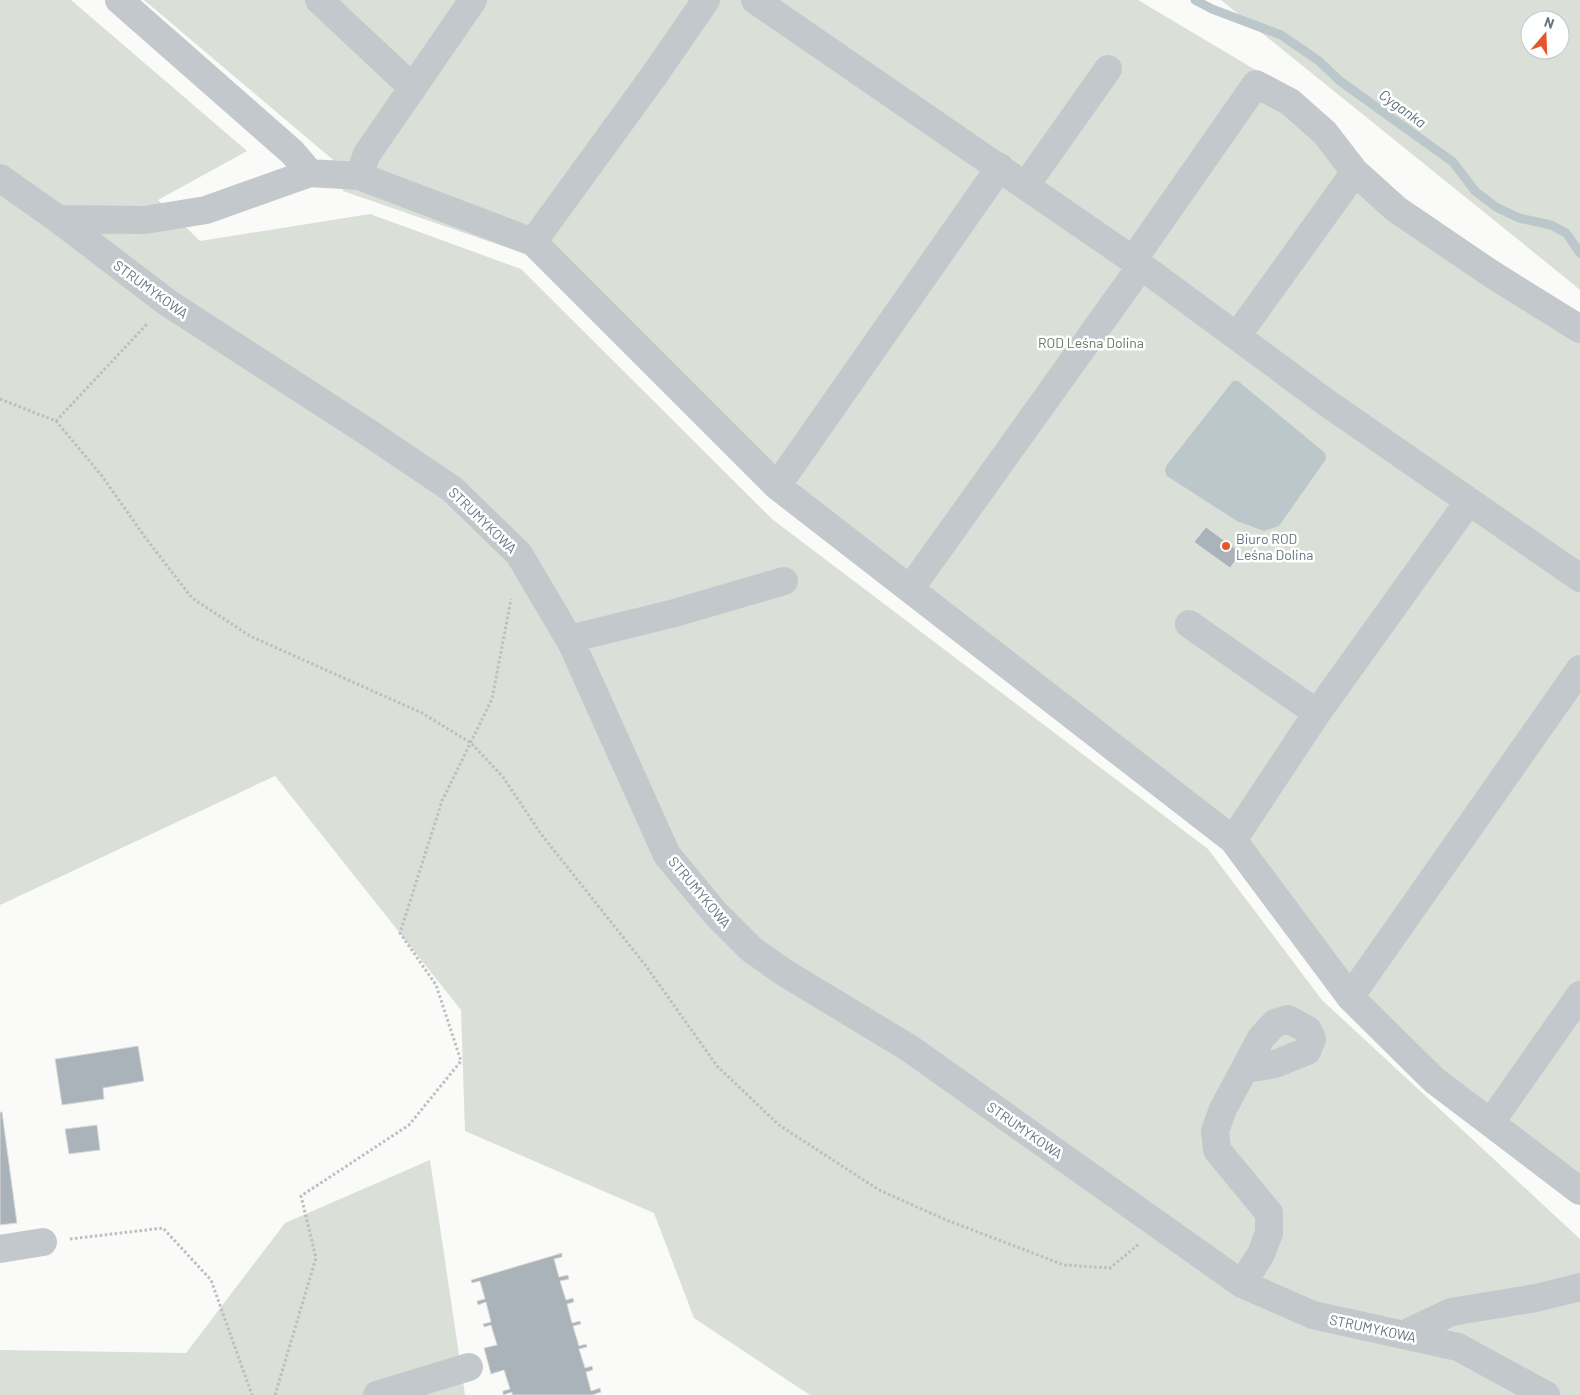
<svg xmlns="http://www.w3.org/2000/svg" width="1580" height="1395" viewBox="0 0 1580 1395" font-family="Barlow,sans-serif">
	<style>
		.green { fill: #dadfd7; fill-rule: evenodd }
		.water { fill: #bbc7cb }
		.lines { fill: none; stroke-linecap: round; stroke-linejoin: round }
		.stream { stroke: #bbc7cb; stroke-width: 9 }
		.building { fill: #aab3b9; stroke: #dcdcda }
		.path { stroke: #bbbfc2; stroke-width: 3; stroke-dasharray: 2.5 2.5; stroke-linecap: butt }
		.minor { stroke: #c3c8cc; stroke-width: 28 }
		.poi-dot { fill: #e4572e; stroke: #fff; stroke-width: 2 }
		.labels { text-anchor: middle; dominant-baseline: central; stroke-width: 5; stroke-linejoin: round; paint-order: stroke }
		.street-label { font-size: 14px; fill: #657683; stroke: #fff }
		.park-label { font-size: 14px; fill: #687a64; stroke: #fff }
		.poi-label { font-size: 14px; fill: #657683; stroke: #fff; text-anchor: start }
		.water-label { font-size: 15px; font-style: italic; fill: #60757c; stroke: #fff }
	</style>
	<rect width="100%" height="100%" fill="#fafaf8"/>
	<path class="green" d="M 0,0 L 71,0 L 247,151 L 158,200 L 200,241 L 370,214 L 521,269 L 772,519 L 1208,849 L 1322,1000 L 1580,1239 L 1580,1395 L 810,1395 L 694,1318 L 654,1213 L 465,1131 L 461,1010 L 275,776 L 0,905 Z
		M 144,0 L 1138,0 L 1286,88 L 1411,208 L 1580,318 L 1580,1201 L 1484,1128 L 1221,843 L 1092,744 L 528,255 L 343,191 L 338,164 Z
		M 1221,0 L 1580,0 L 1580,290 L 1573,284 ZM 1530,20 L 1560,20 L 1560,50 L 1530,50 Z
		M 430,1160 L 465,1395 L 0,1395 L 0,1350 L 186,1353 L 285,1223 Z"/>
	<path class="water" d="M 1233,381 L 1238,381 L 1325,453 L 1326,459 L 1279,526 L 1264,531 L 1237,521 L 1167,476 L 1165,471 L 1166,466 Z"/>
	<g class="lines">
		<path class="stream" d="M 1195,0 L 1212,9 L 1281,35 L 1319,61 L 1340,81 L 1453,162 L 1475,191 L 1496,207 L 1519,218 L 1551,225 L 1566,233 L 1580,253"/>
	</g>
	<path class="building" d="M 1206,527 L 1241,553 L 1230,568 L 1194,542 Z
		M 138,1046 L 144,1081 L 103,1088 L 104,1099 L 62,1105 L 55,1059 Z
		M 0,1112 L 2,1112 L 17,1223 L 0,1225 Z
		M 97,1125 L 100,1150 L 69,1154 L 65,1129 Z
		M 562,1253 L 562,1257 L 554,1259 L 559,1277 L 568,1275 L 569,1279 L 560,1281 L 566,1300 L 573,1298 L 574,1302 L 567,1304 L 572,1323 L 580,1321 L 581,1324 L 573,1326 L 579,1346 L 586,1344 L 587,1347 L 579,1349 L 585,1368 L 592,1366 L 593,1370 L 586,1372 L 591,1391 L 600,1388 L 601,1392 L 592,1395 L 512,1395 L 512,1392 L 503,1395 L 503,1391 L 510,1389 L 504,1370 L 491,1374 L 484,1348 L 497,1345 L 491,1325 L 484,1327 L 483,1324 L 491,1322 L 486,1302 L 478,1305 L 477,1301 L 485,1299 L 480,1281 L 472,1283 L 471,1280 Z"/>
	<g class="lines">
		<path class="path" d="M 0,399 L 56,421 L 102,476 L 147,540 L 192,598 L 250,636 L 422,713 L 471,743 L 503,777 L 541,834 L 646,966 L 717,1066 L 779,1125 L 879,1190 L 944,1219 L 1064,1265 L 1110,1268 L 1139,1244
			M 56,421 L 148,323
			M 70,1239 L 163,1228 L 211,1280 L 252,1395
			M 275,1395 L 316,1258 L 301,1196 L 409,1125 L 461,1061 L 436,985 L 400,933 L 442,801 L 492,699 L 511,599"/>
		<path class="minor" d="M 319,0 L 413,88
			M 755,0 L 1133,260 L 1327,403 L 1580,578
			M 310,173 L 359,176 L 533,242 L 653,77 L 706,0
			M 359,176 L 367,154 L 473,0
			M 0,178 L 58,219 L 168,303 L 369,433 L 452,489 L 519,554 L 572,644 L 667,855 L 716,914 L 751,949 L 785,973 L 909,1048 L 1242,1284 L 1313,1315 L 1458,1347 L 1546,1395
			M 1026,185 L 1108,69
			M 58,219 L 145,220 L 206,210 L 310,173 L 292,152 L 119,0
			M 533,242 L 777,486 L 1000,167
			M 1133,260 L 1256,84 L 1290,102 L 1325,133 L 1355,172 L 1396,209 L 1490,273 L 1580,329
			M 1237,336 L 1355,172
			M 777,486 L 1233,840
			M 910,589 L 1141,266
			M 1189,624 L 1317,713
			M 569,639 L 671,614 L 784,581
			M 1580,669 L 1350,997 L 1434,1080 L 1580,1191
			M 1350,997 L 1233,840 L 1317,713 L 1469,501
			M 1491,1122 L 1580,995
			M 0,1249 L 43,1242
			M 1242,1284 L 1261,1254 L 1269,1233 L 1269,1213 L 1217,1150 L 1215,1131 L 1223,1109 L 1261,1038 L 1275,1023 L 1288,1019 L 1308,1030 L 1312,1039 L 1307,1051 L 1275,1064 L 1246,1069
			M 1403,1335 L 1451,1312 L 1536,1298 L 1580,1287
			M 377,1395 L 469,1367"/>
	</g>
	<circle class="poi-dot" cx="1226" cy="546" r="5"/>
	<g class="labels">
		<g class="street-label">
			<text transform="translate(151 289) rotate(36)">STRUMYKOWA</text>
			<text transform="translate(483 520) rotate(44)">STRUMYKOWA</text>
			<text transform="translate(700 892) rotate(50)">STRUMYKOWA</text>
			<text transform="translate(1025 1130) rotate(35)">STRUMYKOWA</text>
			<text transform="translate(1373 1328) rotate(12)">STRUMYKOWA</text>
		</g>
		<g class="park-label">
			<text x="1091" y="342">ROD Leśna Dolina</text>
		</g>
		<g class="poi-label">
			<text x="1236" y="538">Biuro ROD<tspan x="1236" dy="16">Leśna Dolina</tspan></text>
		</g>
		<g class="water-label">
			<text transform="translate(1403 108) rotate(36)">Cyganka</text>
		</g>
	</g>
	<g transform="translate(1545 35) rotate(19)"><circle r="24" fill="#ffffff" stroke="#c1c8cd"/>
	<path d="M0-4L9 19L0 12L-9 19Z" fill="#e4572e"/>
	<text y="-8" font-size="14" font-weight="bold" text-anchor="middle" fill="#657683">N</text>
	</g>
</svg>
